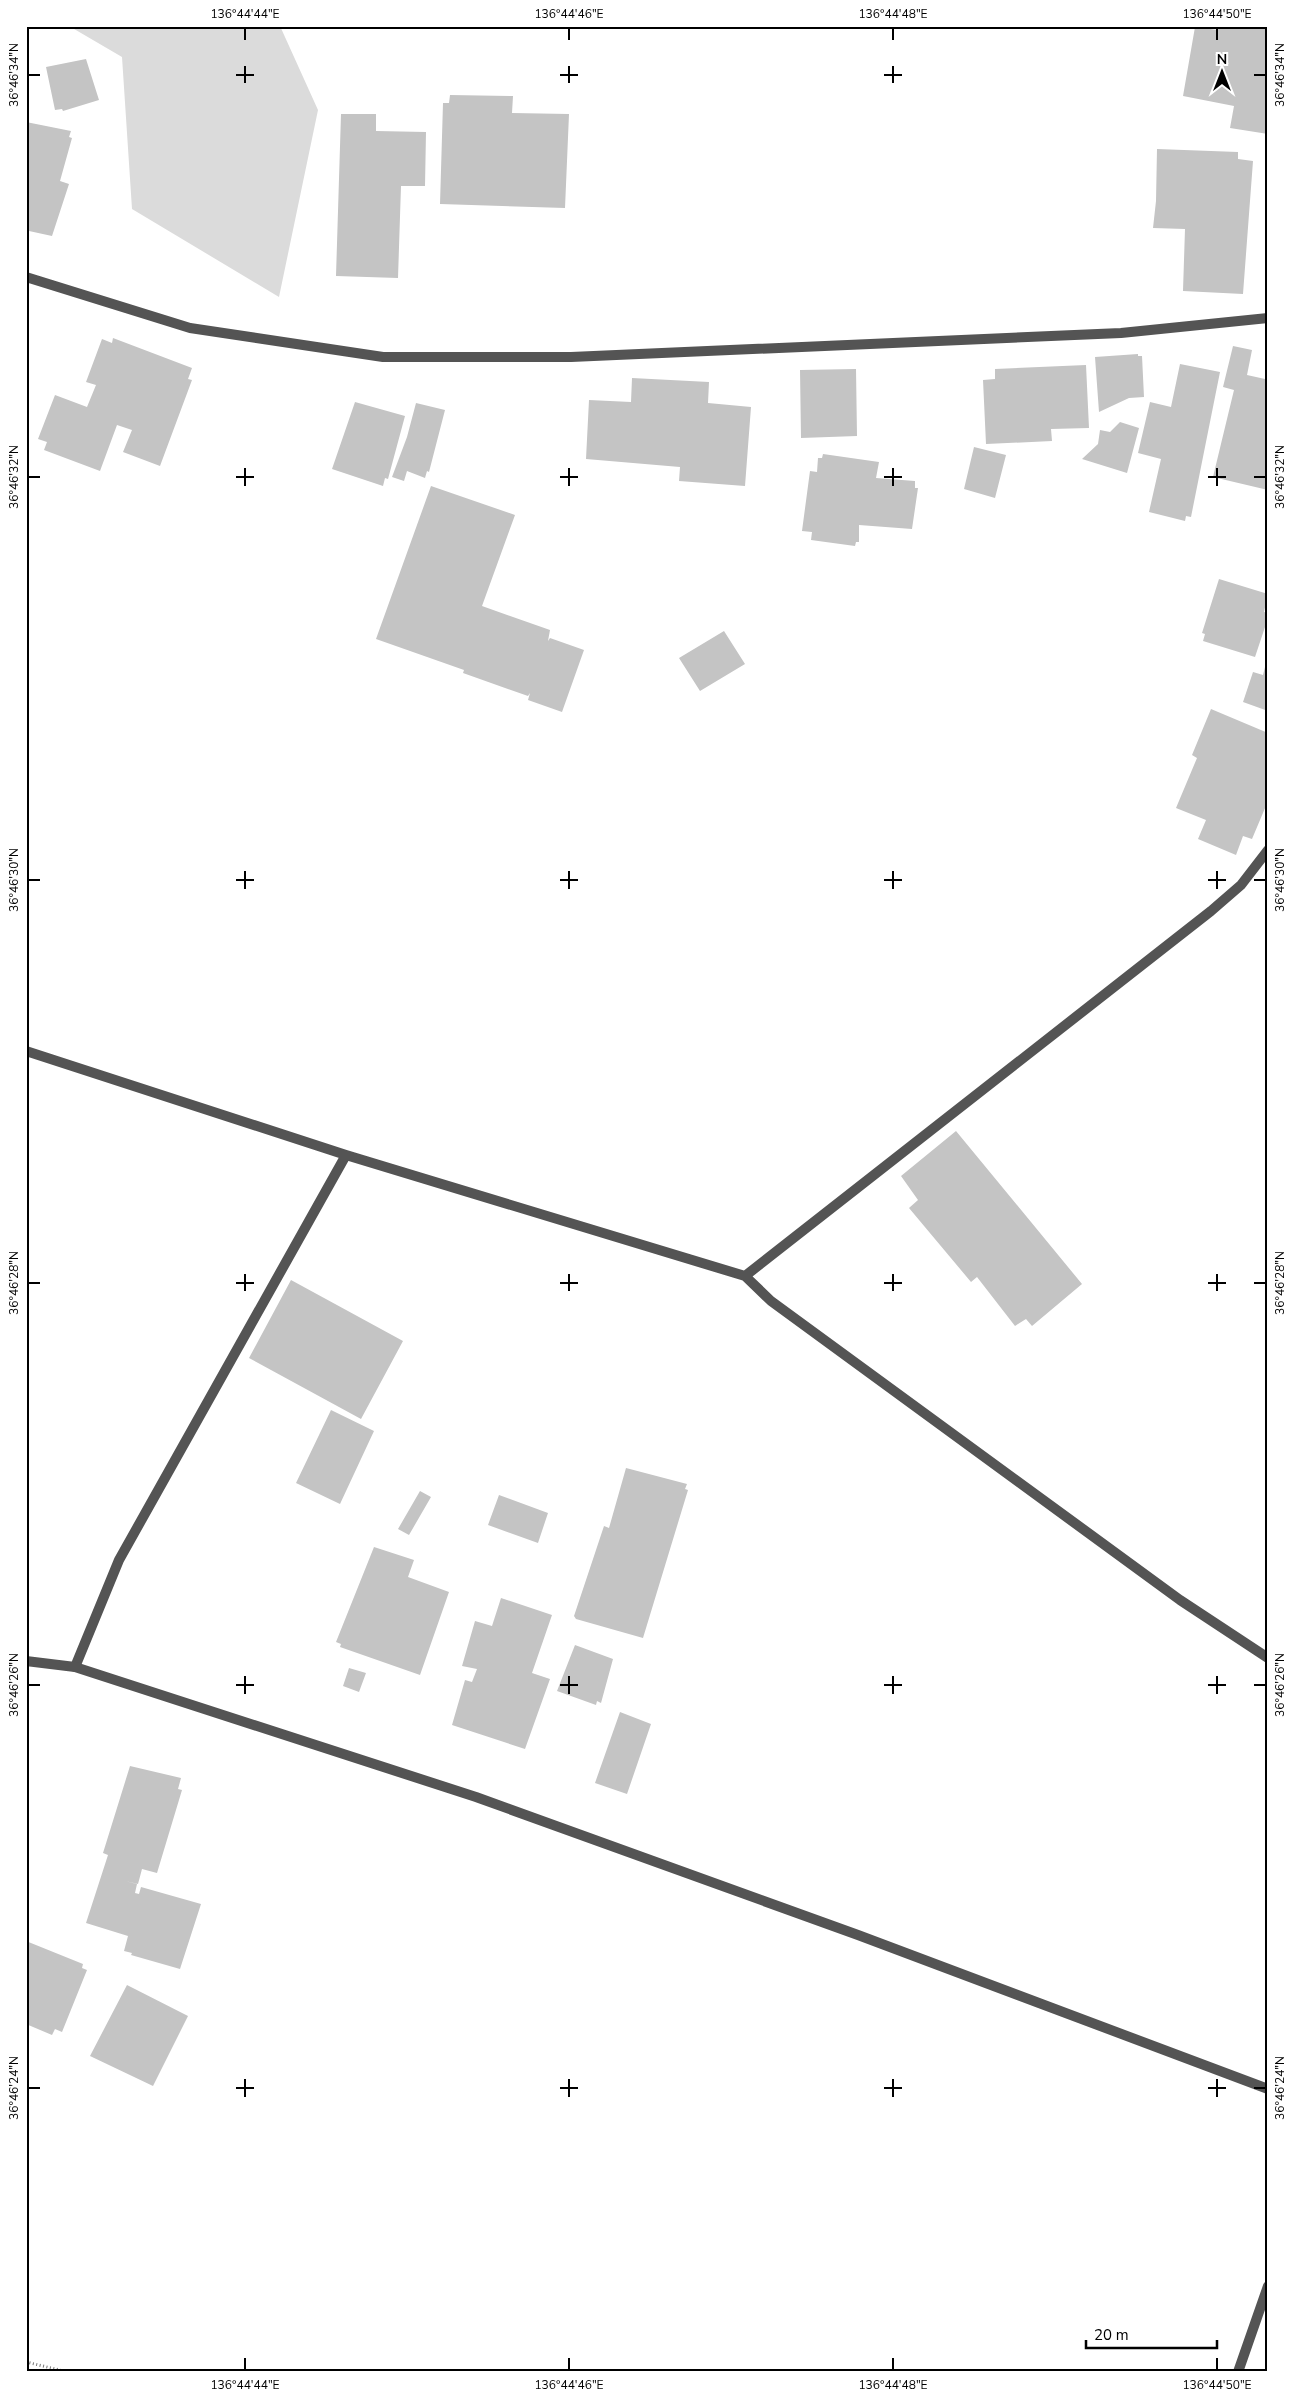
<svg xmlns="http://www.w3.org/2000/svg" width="1294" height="2398" viewBox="0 0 1294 2398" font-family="'Nunito Sans',sans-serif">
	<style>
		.green { fill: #dbdbdb }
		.building { fill: #c4c4c4 }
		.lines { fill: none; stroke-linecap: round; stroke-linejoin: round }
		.path { stroke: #767676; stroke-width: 3; stroke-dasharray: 1 2.5; stroke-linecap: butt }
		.minor { stroke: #545454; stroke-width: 10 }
		.tertiary { stroke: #545454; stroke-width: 10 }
		.ticks { fill: none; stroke: #000; stroke-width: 2 }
		.neatline { fill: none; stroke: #000; stroke-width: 2 }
		.ticks-label { font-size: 12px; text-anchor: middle; fill: #000 }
	</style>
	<rect width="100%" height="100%" fill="#fff"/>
	<path class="green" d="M 69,26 L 280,26 L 318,110 L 279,297 L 132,209 L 122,57 Z"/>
	<path class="building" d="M 1219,26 L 1268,26 L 1268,134 L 1230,128 L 1234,106 L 1183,96 L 1195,27 L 1218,30 Z
		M 86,59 L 99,100 L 63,111 L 62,109 L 55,110 L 46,67 Z
		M 450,95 L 513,96 L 512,113 L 569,114 L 565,208 L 440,204 L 443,103 L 449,103 Z
		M 341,114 L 376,114 L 376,131 L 426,132 L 425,186 L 401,186 L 398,278 L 336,276 Z
		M 26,122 L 71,131 L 69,137 L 72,138 L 60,181 L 69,184 L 52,236 L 29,231 L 26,228 Z
		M 1157,149 L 1238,152 L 1238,159 L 1253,161 L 1243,294 L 1183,291 L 1185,229 L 1153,228 L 1156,201 Z
		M 113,338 L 192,368 L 188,379 L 192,380 L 160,466 L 123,452 L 132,430 L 117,425 L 100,471 L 44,450 L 47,442 L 38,439 L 55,395 L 87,407 L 96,385 L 86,382 L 102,339 L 112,343 Z
		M 1233,346 L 1252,350 L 1247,375 L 1265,379 L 1268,371 L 1268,490 L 1213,477 L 1234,390 L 1223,387 Z
		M 1138,354 L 1138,356 L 1142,356 L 1144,397 L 1129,398 L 1099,412 L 1095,357 Z
		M 1180,364 L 1220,372 L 1191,517 L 1186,516 L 1185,521 L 1149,512 L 1161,459 L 1138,453 L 1150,402 L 1171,407 Z
		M 1086,365 L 1089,428 L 1051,429 L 1052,441 L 986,444 L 983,380 L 995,379 L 995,369 Z
		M 856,369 L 857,436 L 801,438 L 800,370 Z
		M 632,378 L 709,382 L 708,403 L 751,407 L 745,486 L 679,481 L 680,467 L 586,459 L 589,400 L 631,402 Z
		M 355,402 L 405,416 L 388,479 L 385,478 L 383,486 L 332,469 Z
		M 416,403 L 445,410 L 429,472 L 427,471 L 425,478 L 407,471 L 404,481 L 392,477 L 407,437 Z
		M 1120,422 L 1139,428 L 1127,473 L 1082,459 L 1098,444 L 1100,430 L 1110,432 Z
		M 974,447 L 1006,455 L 995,498 L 964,489 Z
		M 823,454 L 879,462 L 876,478 L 915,481 L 915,488 L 918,488 L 912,529 L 859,525 L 859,542 L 856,542 L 855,546 L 811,540 L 812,532 L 802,531 L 810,471 L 817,472 L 818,458 L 822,458 Z
		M 431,486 L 515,515 L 482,606 L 550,630 L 548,641 L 550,638 L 584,650 L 562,712 L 528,700 L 530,693 L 528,696 L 463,673 L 464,670 L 376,639 Z
		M 1219,579 L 1268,594 L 1264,612 L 1268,613 L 1268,618 L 1255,657 L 1203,641 L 1205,634 L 1202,633 Z
		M 724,631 L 745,664 L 700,691 L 679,658 Z
		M 1265,667 L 1268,668 L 1268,711 L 1243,702 L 1253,672 L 1263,675 Z
		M 1211,709 L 1268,733 L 1268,801 L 1252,839 L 1243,836 L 1236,855 L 1198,839 L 1206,820 L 1176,808 L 1197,758 L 1192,755 Z
		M 956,1131 L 1082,1284 L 1032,1326 L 1026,1319 L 1015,1326 L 977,1277 L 971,1282 L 909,1208 L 918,1200 L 901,1176 Z
		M 291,1280 L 403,1341 L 361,1419 L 249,1358 Z
		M 331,1410 L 374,1431 L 340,1504 L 296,1483 Z
		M 626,1468 L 687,1484 L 685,1489 L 688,1490 L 643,1638 L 576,1619 L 574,1616 L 604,1526 L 609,1528 Z
		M 420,1491 L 431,1497 L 409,1535 L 398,1529 Z
		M 499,1495 L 548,1513 L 538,1543 L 488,1525 Z
		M 374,1547 L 414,1560 L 408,1577 L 449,1592 L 420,1675 L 340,1647 L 341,1644 L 336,1642 Z
		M 501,1598 L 552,1615 L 532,1673 L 550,1679 L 525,1749 L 452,1725 L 465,1680 L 472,1682 L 477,1669 L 462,1666 L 475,1621 L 492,1626 Z
		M 575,1645 L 613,1659 L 601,1703 L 597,1701 L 596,1705 L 557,1691 Z
		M 349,1668 L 366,1673 L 359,1692 L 343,1686 Z
		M 620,1712 L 651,1724 L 627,1794 L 595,1783 Z
		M 130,1766 L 181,1778 L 178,1789 L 182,1790 L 157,1873 L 142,1869 L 138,1884 L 125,1881 L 137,1884 L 135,1893 L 139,1894 L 141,1887 L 201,1904 L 180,1969 L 131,1955 L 132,1953 L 124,1951 L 128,1936 L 86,1923 L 108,1855 L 103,1853 Z
		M 26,1941 L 83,1964 L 82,1968 L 87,1970 L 62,2032 L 55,2029 L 52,2035 L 26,2024 Z
		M 127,1985 L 188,2016 L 153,2086 L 90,2056 Z"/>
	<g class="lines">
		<path class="path" d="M 26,2362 L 68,2372"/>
		<path class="minor" d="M 26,1051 L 346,1155 L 745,1276 L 771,1301 L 1180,1600 L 1268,1658
			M 745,1276 L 1211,911 L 1241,885 L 1268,850
			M 75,1667 L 119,1560 L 346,1155
			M 1238,2372 L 1268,2286"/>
		<path class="tertiary" d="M 26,277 L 190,328 L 383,357 L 571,357 L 1121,333 L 1268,318
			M 26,1661 L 75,1667 L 476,1797 L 858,1935 L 1268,2089"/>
	</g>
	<path class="ticks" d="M 245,28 L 245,40M 569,28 L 569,40M 893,28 L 893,40M 1217,28 L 1217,40M 245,66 L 245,83M 569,66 L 569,83M 893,66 L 893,83M 28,75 L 40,75M 236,75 L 254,75M 560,75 L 578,75M 884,75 L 902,75M 1254,75 L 1266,75M 245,468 L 245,486M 569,468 L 569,486M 893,468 L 893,486M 1217,468 L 1217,486M 28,477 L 40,477M 236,477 L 254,477M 560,477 L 578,477M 884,477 L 902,477M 1208,477 L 1226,477M 1254,477 L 1266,477M 245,871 L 245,889M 569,871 L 569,889M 893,871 L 893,889M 1217,871 L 1217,889M 28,880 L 40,880M 236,880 L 254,880M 560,880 L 578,880M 884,880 L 902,880M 1208,880 L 1226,880M 1254,880 L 1266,880M 245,1274 L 245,1291M 569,1274 L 569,1291M 893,1274 L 893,1291M 1217,1274 L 1217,1291M 28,1283 L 40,1283M 236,1283 L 254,1283M 560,1283 L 578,1283M 884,1283 L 902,1283M 1208,1283 L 1226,1283M 1254,1283 L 1266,1283M 245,1676 L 245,1694M 569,1676 L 569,1694M 893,1676 L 893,1694M 1217,1676 L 1217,1694M 28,1685 L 40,1685M 236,1685 L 254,1685M 560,1685 L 578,1685M 884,1685 L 902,1685M 1208,1685 L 1226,1685M 1254,1685 L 1266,1685M 245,2079 L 245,2097M 569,2079 L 569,2097M 893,2079 L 893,2097M 1217,2079 L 1217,2097M 28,2088 L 40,2088M 236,2088 L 254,2088M 560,2088 L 578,2088M 884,2088 L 902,2088M 1208,2088 L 1226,2088M 1254,2088 L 1266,2088M 245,2358 L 245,2370M 569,2358 L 569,2370M 893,2358 L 893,2370M 1217,2358 L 1217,2370"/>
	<rect width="1294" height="2398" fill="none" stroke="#ffffff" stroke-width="55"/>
	<g transform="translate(1222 72)" stroke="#ffffff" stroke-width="4" paint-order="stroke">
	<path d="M0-4L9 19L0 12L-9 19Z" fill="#000000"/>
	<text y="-8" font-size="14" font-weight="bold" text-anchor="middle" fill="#000000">N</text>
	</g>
	<path d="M1086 2340v8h131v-8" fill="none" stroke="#000000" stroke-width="2.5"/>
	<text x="1094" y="2340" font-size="15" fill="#000000" stroke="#ffffff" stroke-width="4" paint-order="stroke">20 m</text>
	<rect x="28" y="28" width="1238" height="2342" class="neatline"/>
	<g class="ticks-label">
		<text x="245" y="18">136°44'44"E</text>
		<text x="569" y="18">136°44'46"E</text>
		<text x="893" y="18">136°44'48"E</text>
		<text x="1217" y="18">136°44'50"E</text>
		<text transform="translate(14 75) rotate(-90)" y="4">36°46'34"N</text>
		<text transform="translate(1280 75) rotate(-90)" y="4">36°46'34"N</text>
		<text transform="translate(14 477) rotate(-90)" y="4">36°46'32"N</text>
		<text transform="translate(1280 477) rotate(-90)" y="4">36°46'32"N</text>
		<text transform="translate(14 880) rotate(-90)" y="4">36°46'30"N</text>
		<text transform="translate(1280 880) rotate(-90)" y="4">36°46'30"N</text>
		<text transform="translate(14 1283) rotate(-90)" y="4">36°46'28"N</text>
		<text transform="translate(1280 1283) rotate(-90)" y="4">36°46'28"N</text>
		<text transform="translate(14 1685) rotate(-90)" y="4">36°46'26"N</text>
		<text transform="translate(1280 1685) rotate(-90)" y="4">36°46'26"N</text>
		<text transform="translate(14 2088) rotate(-90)" y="4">36°46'24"N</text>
		<text transform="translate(1280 2088) rotate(-90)" y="4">36°46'24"N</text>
		<text x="245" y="2389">136°44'44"E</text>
		<text x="569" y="2389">136°44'46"E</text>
		<text x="893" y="2389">136°44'48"E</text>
		<text x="1217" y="2389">136°44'50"E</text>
	</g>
</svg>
